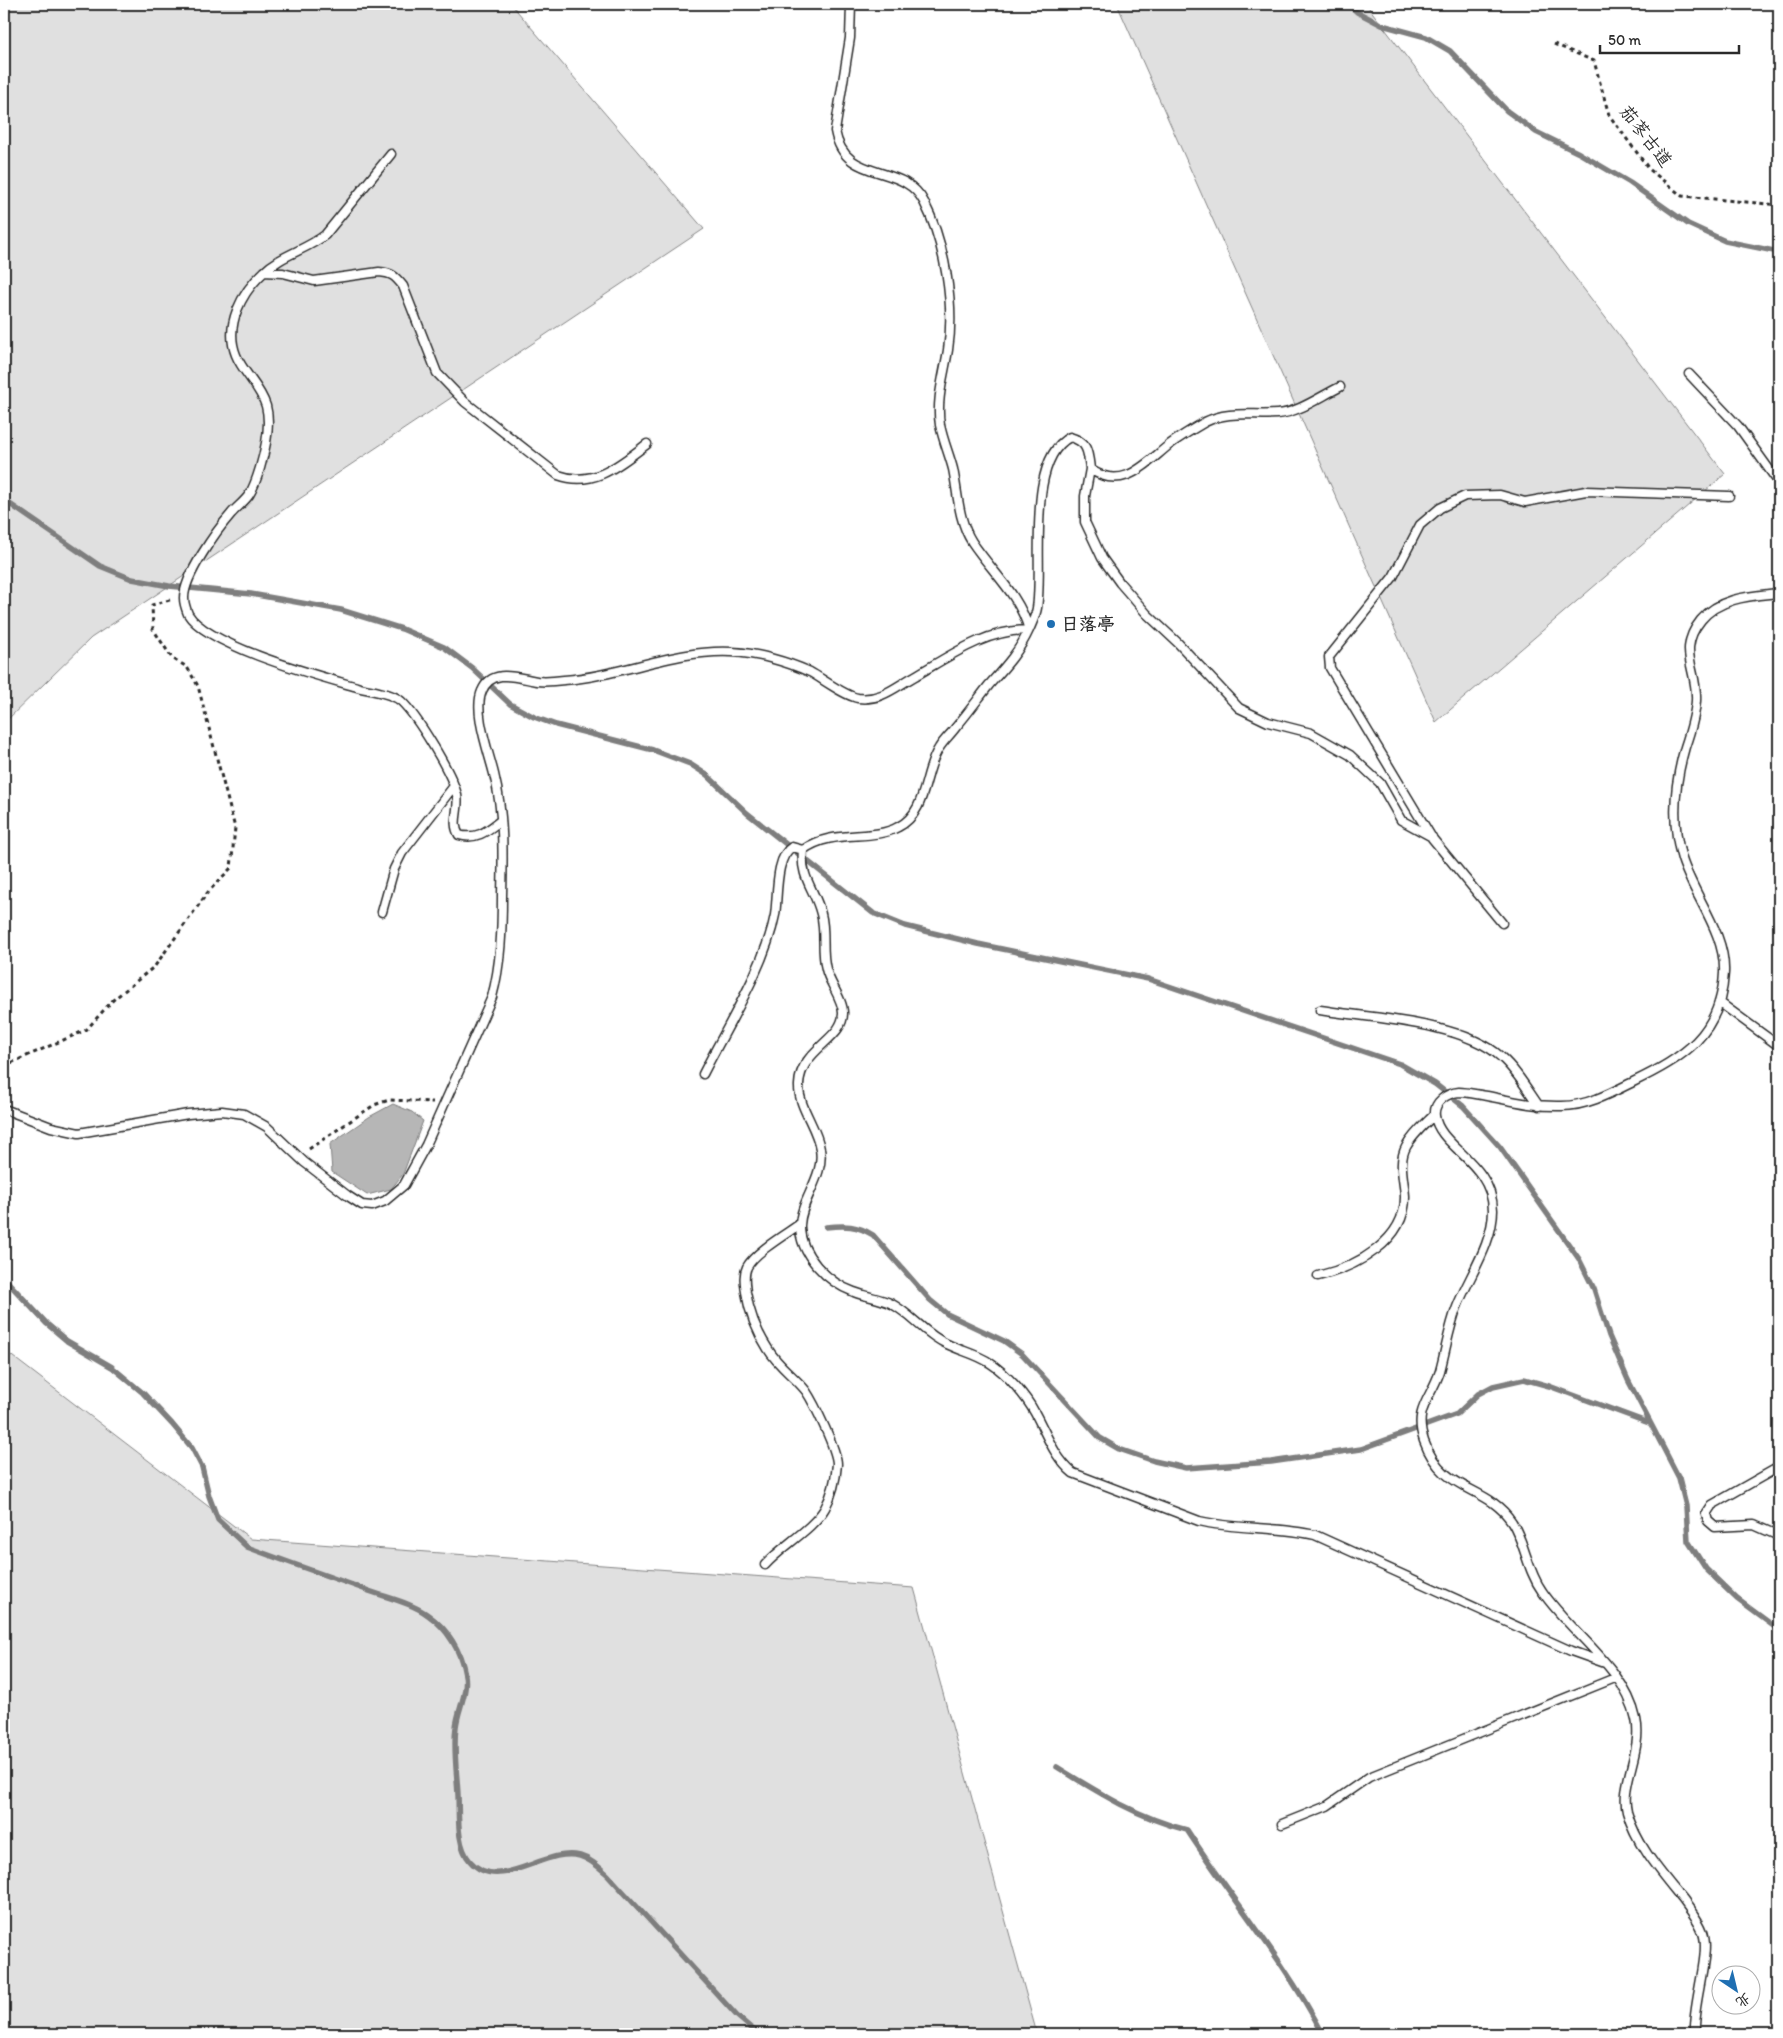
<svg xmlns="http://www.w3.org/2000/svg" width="1783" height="2038" viewBox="0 0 1783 2038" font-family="Itim,'LXGW WenKai TC',sans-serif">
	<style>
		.green { fill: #e0e0e0; stroke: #868686 }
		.water { fill: #b6b6b6; stroke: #7e7e7e }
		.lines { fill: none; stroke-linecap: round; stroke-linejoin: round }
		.stream { stroke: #7e7e7e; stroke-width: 5.5 }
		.service-casing { stroke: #2b2b2b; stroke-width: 11 }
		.path { stroke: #2b2b2b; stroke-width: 3; stroke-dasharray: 4 4; stroke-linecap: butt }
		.service { stroke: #fff; stroke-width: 8 }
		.poi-dot { fill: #1f6fb2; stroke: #fff; stroke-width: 2 }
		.labels { text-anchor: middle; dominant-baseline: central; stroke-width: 5; stroke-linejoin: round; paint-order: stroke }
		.street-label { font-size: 18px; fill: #2b2b2b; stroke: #fff }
		.poi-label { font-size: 18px; font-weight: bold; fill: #2b2b2b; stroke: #fff; text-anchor: start }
	</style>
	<rect width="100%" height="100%" fill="#fff"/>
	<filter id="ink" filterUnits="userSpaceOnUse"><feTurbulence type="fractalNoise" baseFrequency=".02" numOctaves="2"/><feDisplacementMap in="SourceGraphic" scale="10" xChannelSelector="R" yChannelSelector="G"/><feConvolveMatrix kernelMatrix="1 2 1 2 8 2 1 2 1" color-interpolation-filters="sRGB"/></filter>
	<g filter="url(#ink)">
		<path class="green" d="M 4,4 L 511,4 L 704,229 L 91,638 L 4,723 Z
			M 1117,4 L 1366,4 L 1725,474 L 1436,722 Z
			M 4,1350 L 251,1539 L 914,1588 L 1037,2034 L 4,2034 Z"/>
		<path class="water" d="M 393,1104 L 412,1112 L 423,1121 L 403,1174 L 391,1189 L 367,1195 L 332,1172 L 330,1144 L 369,1117 Z"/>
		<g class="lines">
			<path class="stream" d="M 1348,4 L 1357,12 L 1382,25 L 1426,37 L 1450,51 L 1507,111 L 1536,132 L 1579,153 L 1630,183 L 1688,224 L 1725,241 L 1779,252
				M 4,500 L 100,566 L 132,579 L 169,586 L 251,594 L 341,610 L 402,629 L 444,647 L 472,668 L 510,704 L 534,717 L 556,725 L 653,750 L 690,764 L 707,775 L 747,813 L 873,913 L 905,926 L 978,944 L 1148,979 L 1400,1064 L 1435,1084 L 1463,1106 L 1500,1147 L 1579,1259 L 1594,1289 L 1609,1336 L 1628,1380 L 1679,1478 L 1686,1506 L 1688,1541 L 1706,1569 L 1737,1599 L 1779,1630
				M 826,1227 C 845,1225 857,1225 873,1235 L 930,1300 L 947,1314 L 1004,1341 L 1022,1354 L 1100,1438 L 1119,1449 L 1154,1461 L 1186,1468 L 1271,1462 L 1361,1449 L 1457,1414 L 1478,1394 L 1493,1386 L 1524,1379 L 1549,1386 L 1649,1423
				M 4,1278 L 47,1324 L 67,1341 L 112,1367 L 143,1393 L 172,1424 L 192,1448 L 202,1467 L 209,1496 L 218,1520 L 247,1547 C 287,1562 328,1576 369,1591 C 388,1598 412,1603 428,1615 C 448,1629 461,1651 465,1675 C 468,1693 458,1709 456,1727 C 453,1749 457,1773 458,1795 C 459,1815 456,1845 470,1861 C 499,1895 545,1846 580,1856 C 591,1859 600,1868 608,1875 L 737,2016 L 758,2034
				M 1057,1767 C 1099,1793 1139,1818 1187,1830 C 1232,1899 1285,1961 1323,2034"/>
			<defs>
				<path id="service" d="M 851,4 L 850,38 L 835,131 C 845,185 903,161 924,202 C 945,243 955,305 948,350 C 944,375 936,400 940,425 C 943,440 949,454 953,469 C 958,493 958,520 972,542 C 992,572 1019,594 1029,630 C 1019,652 1005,667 989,685 C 978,699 968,713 956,727 C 951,734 944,740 939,748 C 923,772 928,812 898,827 C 871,842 833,828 803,850 C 800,879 815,889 821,914 C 826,932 821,951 826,969 C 829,983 843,999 843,1013 C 844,1039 800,1049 799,1085 C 798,1107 817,1127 820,1149 C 825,1176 801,1199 800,1225 C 799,1254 828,1283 854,1292 C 867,1297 880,1298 892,1304 C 912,1315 926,1335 947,1344 C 961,1351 977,1354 990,1363 C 1007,1374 1026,1396 1035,1413 C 1047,1435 1054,1457 1073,1473 L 1199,1521 C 1237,1530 1277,1526 1315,1535 L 1571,1651 L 1605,1663
					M 391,154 L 325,235 C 306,250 281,255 264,272 C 242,292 224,325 236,355 C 243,373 260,386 266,406 C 271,424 265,451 260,468 C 257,478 254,487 249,495 C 244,502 237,507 231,514 C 217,530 184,576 184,598 C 184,603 186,609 188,614 C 207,646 319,676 357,687 C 370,691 390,692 401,701 C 417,716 452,773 457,795 C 460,810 451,822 459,835 C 477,840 487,831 501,820
					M 264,272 L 283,273 L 314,281 L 379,272 C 392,273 395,276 403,286 L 437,373 L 465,402 L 558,475 C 594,488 619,465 647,444
					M 1689,374 L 1738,426 L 1779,483
					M 1090,469 L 1085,496 L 1085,522 L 1102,558 L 1120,583 L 1147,614 L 1178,643 L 1239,708 L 1268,722 L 1311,733 L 1350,755 L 1380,783 L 1401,820 L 1432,837
					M 382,912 L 394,869 L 402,853 L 454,786
					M 1502,923 L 1432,838 L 1330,668 L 1329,657 L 1393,577 L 1420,525 L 1440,508 L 1465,496 L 1500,495 L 1525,502 L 1586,491 L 1729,496
					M 1719,1002 L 1779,1046
					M 1320,1010 C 1370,1018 1463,1022 1501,1057 C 1516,1070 1527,1089 1539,1106
					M 703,1074 C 727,1026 765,967 775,915 C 778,896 775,857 792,847 L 803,850
					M 4,1109 L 51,1127 L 79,1133 L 188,1114 L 222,1111 L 244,1114 L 267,1127 L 304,1162 L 348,1196 L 362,1205 L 372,1206 L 385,1201 L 404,1185 L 426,1145 L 492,997 C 501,964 502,929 502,895 C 503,854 504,814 494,774 C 489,753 473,711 482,691 C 492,667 518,678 537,681 C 546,682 556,681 564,680 C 621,676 675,649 732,652 C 757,653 788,662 810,672 C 823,679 845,696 858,698 C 881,701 895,687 915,676 C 951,655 986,630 1029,630 C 1032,623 1036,615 1037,608 C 1044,565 1025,460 1070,437 C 1088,442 1088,452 1090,469 C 1123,492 1145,464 1169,445 C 1181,436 1193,429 1205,422 C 1228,410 1253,416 1277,414 C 1298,413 1321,396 1340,387
					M 1318,1276 C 1356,1267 1406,1241 1405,1196 C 1404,1180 1398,1162 1406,1147 C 1413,1134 1424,1125 1434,1115
					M 1779,1467 L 1712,1505 L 1706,1514 L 1708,1521 L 1715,1527 L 1754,1525 L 1779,1536
					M 765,1565 C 782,1546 813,1529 825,1508 C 832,1495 836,1478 837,1464 C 837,1450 814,1403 806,1391 C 794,1376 778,1366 768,1349 C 757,1332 749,1312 746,1292 C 745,1284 743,1275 747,1267 C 755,1252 786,1234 800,1224
					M 1282,1824 L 1327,1806 L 1369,1777 L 1615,1678
					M 1694,2034 C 1692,2005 1711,1954 1703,1932 C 1699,1920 1690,1910 1683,1900 C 1662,1874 1636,1845 1627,1812 C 1620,1782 1643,1751 1636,1719 C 1625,1667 1570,1633 1542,1591 C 1527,1570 1525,1543 1512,1522 C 1487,1484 1443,1494 1424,1441 C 1413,1409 1431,1399 1440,1371 C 1446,1349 1449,1327 1457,1307 C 1469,1276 1493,1244 1493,1210 C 1492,1162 1439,1147 1435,1116 C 1433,1102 1447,1093 1459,1092 C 1468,1092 1479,1095 1487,1096 C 1512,1101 1537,1107 1562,1106 C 1587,1106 1611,1093 1633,1082 C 1683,1058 1721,1034 1724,973 C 1726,933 1694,897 1682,859 C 1671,823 1675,782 1685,747 C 1690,732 1695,717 1696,701 C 1698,669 1676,651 1701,620 C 1720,597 1752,596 1779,593"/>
			</defs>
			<use href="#service" class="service-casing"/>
			<path class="path" d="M 1554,44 L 1594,61 L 1609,115 L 1649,169 L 1682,196 L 1779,205
				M 4,1066 L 86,1030 L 113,1000 L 155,966 L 208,892 L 231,868 L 235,828 L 198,686 L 187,667 L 172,658 L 153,629 L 152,605 L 173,599
				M 309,1149 L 374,1105 L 389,1100 L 433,1102"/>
			<use href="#service" class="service"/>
		</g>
	</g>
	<circle class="poi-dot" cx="1051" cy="624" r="5"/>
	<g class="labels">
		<g class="street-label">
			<text transform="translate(1646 136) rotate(52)">茄苳古道</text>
		</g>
		<g class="poi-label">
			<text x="1061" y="624">日落亭</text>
		</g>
	</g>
	<rect width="1783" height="2038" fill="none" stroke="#fff" stroke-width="20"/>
	<rect x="10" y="10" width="1763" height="2018" fill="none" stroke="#2b2b2b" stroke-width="2" filter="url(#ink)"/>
	<g transform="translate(1736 1990) rotate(145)"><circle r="24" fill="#ffffff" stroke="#aaaaaa"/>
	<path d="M0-4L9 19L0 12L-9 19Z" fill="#1f6fb2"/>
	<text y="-8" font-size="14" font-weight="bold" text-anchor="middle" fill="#2b2b2b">北</text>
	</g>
	<path d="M1600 45v8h139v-8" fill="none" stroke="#2b2b2b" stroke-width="2.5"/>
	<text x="1608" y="45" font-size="15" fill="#2b2b2b" stroke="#ffffff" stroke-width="4" paint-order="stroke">50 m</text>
</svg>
